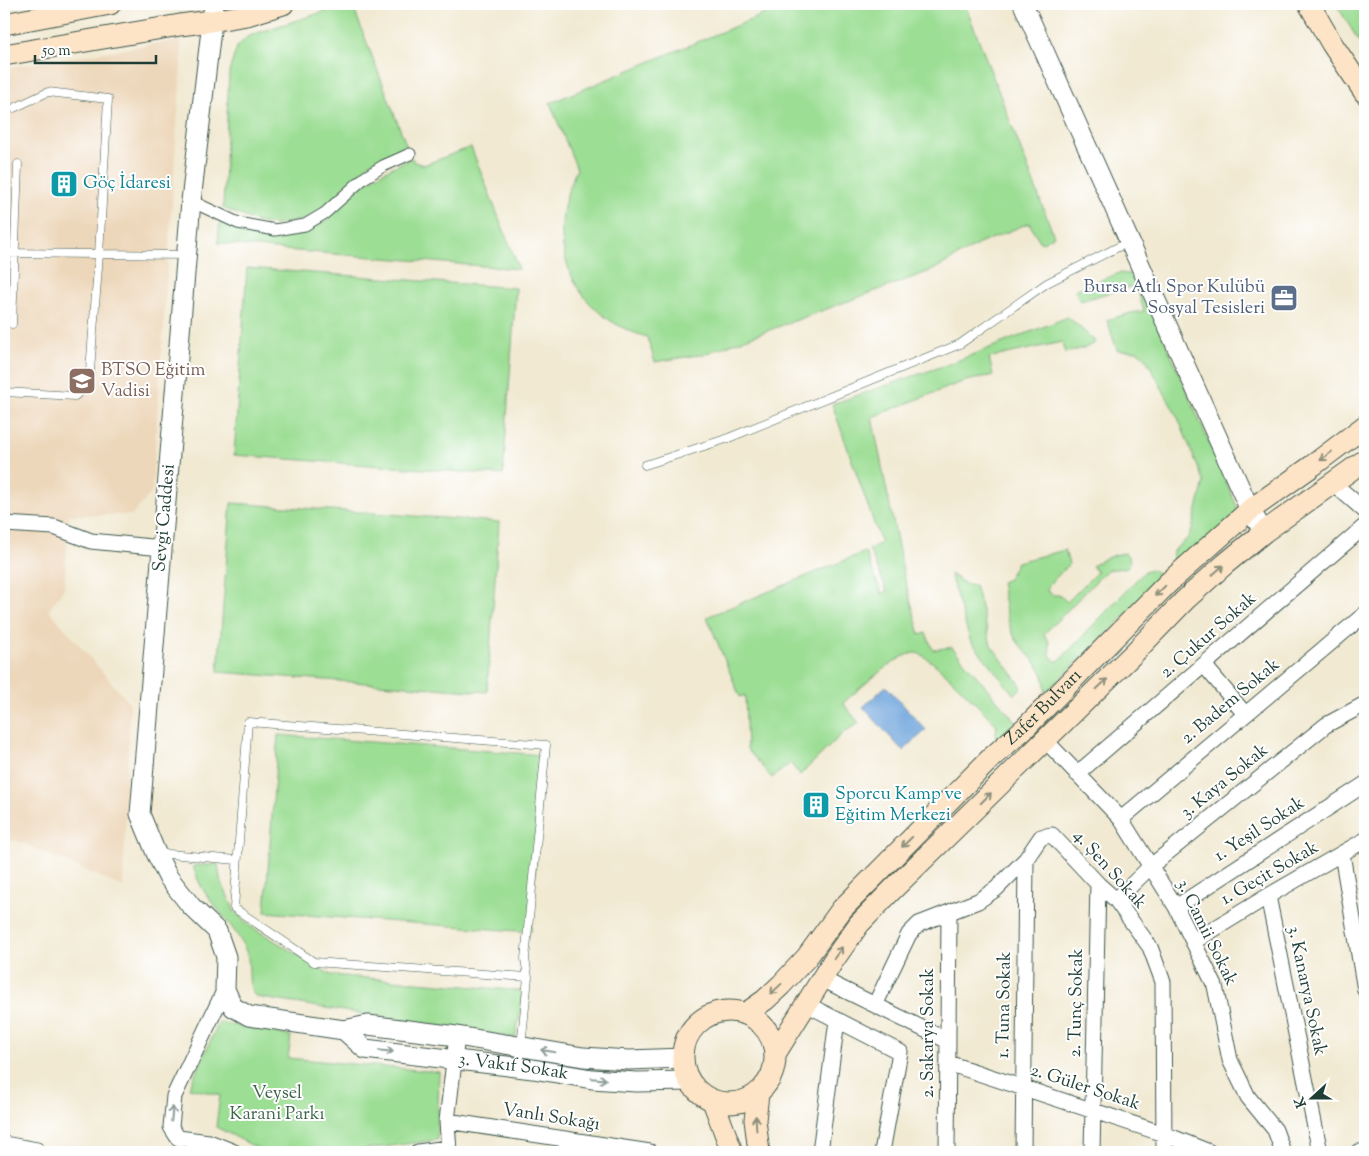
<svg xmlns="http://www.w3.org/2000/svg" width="1369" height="1156" viewBox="0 0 1369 1156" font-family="'Sorts Mill Goudy',serif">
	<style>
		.built { fill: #edd7ba }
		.green { fill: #9cde94; stroke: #5e8e64 }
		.water { fill: #6ea4dc; stroke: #467088 }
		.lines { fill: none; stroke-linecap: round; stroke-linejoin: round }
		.service-casing { stroke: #3e574c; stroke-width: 9 }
		.pedestrian-casing { stroke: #3e574c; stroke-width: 13 }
		.minor-casing { stroke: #3e574c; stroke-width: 17 }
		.tertiary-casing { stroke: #3e574c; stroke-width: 21 }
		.secondary-casing { stroke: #3e574c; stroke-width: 23 }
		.service { stroke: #fff; stroke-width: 8 }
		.pedestrian { stroke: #fff; stroke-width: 11 }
		.minor { stroke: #fff; stroke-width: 15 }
		.tertiary { stroke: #fff; stroke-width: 19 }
		.secondary { stroke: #fee4c6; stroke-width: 21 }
		.oneway { stroke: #8e907d }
		.oneway2 { stroke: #8f9e9a }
		.labels { text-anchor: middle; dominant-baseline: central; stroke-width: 4; stroke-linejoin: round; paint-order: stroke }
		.culture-label { font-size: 18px; fill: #0d838f; stroke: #fff; text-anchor: start }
		.service-label { font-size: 18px; fill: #4e5e75; stroke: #fff; text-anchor: end }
		.education-label { font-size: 18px; fill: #785e54; stroke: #fff; text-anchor: start }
		.street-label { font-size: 18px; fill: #1f3d34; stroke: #fff }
		.park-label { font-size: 18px; fill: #3e654c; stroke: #fff }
	</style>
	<rect width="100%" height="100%" fill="#fff"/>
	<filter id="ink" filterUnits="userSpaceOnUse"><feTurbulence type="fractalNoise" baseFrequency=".02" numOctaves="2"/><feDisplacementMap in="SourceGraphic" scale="10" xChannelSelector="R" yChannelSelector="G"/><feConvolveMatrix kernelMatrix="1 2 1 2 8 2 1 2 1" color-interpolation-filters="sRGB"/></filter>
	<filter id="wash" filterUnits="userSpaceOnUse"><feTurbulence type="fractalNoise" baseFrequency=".0096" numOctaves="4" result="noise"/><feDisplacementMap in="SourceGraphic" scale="20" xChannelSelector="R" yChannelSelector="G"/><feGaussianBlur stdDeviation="1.12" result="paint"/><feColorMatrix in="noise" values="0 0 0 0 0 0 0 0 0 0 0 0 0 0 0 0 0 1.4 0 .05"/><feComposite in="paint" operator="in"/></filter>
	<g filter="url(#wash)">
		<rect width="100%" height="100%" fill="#f1e9d2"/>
		<path class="built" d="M 180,40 L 182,54 L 152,492 L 132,515 L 69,515 L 64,588 L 49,610 L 130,704 L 123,887 L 16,840 L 4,842 L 4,68 Z"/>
		<path class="green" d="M 348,4 L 352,4 L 407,147 L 371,162 L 324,210 L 308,219 L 275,225 L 257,222 L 223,208 L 229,72 L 237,47 L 247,37 L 263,31 Z
			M 789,4 L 965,4 L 1054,236 L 1041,243 L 1029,223 L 979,244 L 933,270 L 704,354 L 655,362 L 647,337 C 569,315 542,239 577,169 L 550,103 Z
			M 1336,4 L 1365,4 L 1365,51 Z
			M 471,147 L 519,269 L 285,250 L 218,243 L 220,219 C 226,223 233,228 240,231 C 270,240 302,237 328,219 C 340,210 348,198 358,189 C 374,175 393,167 412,158 L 414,162 L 424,165 Z
			M 247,268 L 516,288 L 503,475 L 234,455 Z
			M 1119,273 L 1129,274 L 1138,279 L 1241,516 L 1179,566 C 1173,562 1172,558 1173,551 L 1187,539 L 1192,529 L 1204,482 L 1178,418 L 1145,357 L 1138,351 L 1117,350 L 1107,320 L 1131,313 L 1144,311 L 1136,285 L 1080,301 L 1075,290 Z
			M 1068,317 L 1096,342 C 1089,348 1075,350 1065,353 L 1062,342 L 989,358 L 993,375 L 962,382 L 872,417 L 904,576 L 920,635 L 926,633 L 933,650 L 952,647 L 1019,726 L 995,742 L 997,725 C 983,712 932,655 916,653 C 899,652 857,691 843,703 L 859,723 L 843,733 L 800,775 L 790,763 L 772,778 L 747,749 L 745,695 L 740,697 L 707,617 L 865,552 L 882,594 L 887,591 L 869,549 L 881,543 L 832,404 L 949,364 Z
			M 231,503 L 499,522 L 487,692 L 218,672 Z
			M 1065,550 L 1069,564 L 1049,585 L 1047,591 L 1053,595 L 1060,595 L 1067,602 L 1097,572 L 1092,566 C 1102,559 1112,555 1125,553 C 1129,557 1131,560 1129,566 C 1122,570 1115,568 1107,570 L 1044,634 L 1049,641 L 1050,655 L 1055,661 L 1059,661 L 1145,571 L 1152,569 L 1164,579 L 1045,693 C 1047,662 1023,657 1012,632 C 1006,617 1004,598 1001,582 L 1008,579 L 1017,562 Z
			M 950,574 L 967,585 L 975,585 L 991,645 L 1022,687 L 1014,695 L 970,640 Z
			M 278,735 L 543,755 L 531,932 L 265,912 Z
			M 218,864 L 220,879 L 235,912 L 250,926 L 331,975 L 525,991 L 515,1038 L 256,997 C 244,983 253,965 245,949 C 235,927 217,911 204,891 C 199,884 196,874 193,866 Z
			M 219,1022 L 291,1036 L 288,1058 L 439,1072 L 437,1140 L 344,1152 L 265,1152 L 216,1127 L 220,1095 L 189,1088 Z"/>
		<path class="water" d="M 886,686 L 926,730 L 903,751 L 863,707 Z"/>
	</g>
	<g filter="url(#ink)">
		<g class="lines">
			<defs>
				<path id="service" d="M 4,253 L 187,255
					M 12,324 L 18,164
					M 4,392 L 75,396 L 89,384 L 99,254 L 108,99 L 48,92 L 14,108
					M 645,465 L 726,439 L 960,344 L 1047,283 L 1130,241
					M 157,853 L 237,860
					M 519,1067 L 528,977 L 525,959 L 546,745 L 248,722 L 234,908 L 314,962 L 528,977"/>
				<path id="pedestrian" d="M 191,201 L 238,223 L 275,230 L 305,225 L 325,213 L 364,178 L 383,166 L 410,154"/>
				<path id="minor" d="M 1333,483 L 1365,511
					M 4,524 L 54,527 L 91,541 L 162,548
					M 1204,665 L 1245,714
					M 1045,740 L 1121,819 L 1176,907 L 1215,986 L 1230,1060 L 1248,1097 L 1275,1130 L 1283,1152
					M 1077,774 L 1365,526
					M 1121,819 L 1365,614
					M 1342,854 L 1365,990
					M 1268,896 L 1320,1152
					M 1116,900 L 1151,866 L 1326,725 L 1365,704
					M 1176,907 L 1365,784
					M 1193,942 L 1268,896 L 1365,840
					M 822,979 L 948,1041
					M 225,989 L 174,1096 L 171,1127 L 178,1138 L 209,1142 L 234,1152
					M 806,1004 L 900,1052 L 882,1152
					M 875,1005 L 909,934 L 919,924 L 978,901 L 996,889 L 1026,859 L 1041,837 L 1052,835 L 1098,884 L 1116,900 L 1150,947 L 1163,982 L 1164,1152
					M 948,1063 L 1164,1134 L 1209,1152
					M 447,1121 L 650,1152
					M 4,1144 L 37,1150 L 37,1152
					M 418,1152 L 448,1148
					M 449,1152 L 447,1121 L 457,1036
					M 820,1152 L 837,1020
					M 947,1152 L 949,914
					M 1023,1152 L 1026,859
					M 1092,1152 L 1098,884
					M 1358,1152 L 1365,1152"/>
				<g id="tertiary">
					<path d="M 214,4 L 191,201 L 140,814 L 156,853 L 168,877 L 191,906 L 217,931 L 226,957 L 225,989 L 233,1007 L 249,1016 L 344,1030 L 368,1025 L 457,1036 L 583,1057 L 629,1060 L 683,1058"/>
					<path d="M 1023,4 L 1250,510 L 1264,532"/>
					<path id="s1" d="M 344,1030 L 365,1049 L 533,1069 L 592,1079 L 636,1082 L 689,1081"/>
				</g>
				<g id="secondary">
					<path d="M 1309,4 L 1332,44 L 1365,93"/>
					<path d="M 4,24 L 110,4"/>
					<path d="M 4,55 L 180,25 L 211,21 L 247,15 L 283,4"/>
					<circle cx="729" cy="1057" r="46"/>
					<path id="s2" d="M 745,1014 L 765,1000 L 781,985 L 807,957 L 842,909 L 991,758 L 1026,727 L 1168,583 L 1250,510 L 1312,466 L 1365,426"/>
					<path d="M 775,1054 L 833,961 L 859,924 L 893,889 L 1133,654 L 1185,600 L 1225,564 L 1264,532 L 1365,460"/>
					<path d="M 758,1094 L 755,1120 L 759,1152"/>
					<path d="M 713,1101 L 732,1152"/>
				</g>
			</defs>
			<use href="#service" class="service-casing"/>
			<use href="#pedestrian" class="pedestrian-casing"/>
			<use href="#minor" class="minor-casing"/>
			<use href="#tertiary" class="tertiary-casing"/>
			<use href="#secondary" class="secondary-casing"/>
			<use href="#service" class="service"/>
			<use href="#pedestrian" class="pedestrian"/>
			<use href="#minor" class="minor"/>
			<use href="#tertiary" class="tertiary"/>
			<use href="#secondary" class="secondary"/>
		</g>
		<defs><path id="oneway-shaft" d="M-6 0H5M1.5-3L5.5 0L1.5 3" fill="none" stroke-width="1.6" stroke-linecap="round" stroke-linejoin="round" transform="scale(1.25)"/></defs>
		<g class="oneway">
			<use href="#oneway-shaft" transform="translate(1326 456) rotate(143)"/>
			<use href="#oneway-shaft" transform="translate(1218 570) rotate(-42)"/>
			<use href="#oneway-shaft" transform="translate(1160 591) rotate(135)"/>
			<use href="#oneway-shaft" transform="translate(1102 684) rotate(-44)"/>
			<use href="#oneway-shaft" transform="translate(986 798) rotate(-45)"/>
			<use href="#oneway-shaft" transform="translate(907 842) rotate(135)"/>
			<use href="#oneway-shaft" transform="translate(838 953) rotate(-55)"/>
			<use href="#oneway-shaft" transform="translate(776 989) rotate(137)"/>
			<use href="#oneway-shaft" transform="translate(756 1123) rotate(-93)"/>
		</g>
		<g class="oneway2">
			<use href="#oneway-shaft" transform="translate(386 1051) rotate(6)"/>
			<use href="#oneway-shaft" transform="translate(548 1051) rotate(-170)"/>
			<use href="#oneway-shaft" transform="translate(599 1079) rotate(5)"/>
			<use href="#oneway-shaft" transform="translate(172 1114) rotate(-84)"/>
		</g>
	</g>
	<defs>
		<symbol id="building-square" viewBox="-11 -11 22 22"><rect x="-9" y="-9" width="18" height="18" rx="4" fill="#0f9aa8" stroke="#fff"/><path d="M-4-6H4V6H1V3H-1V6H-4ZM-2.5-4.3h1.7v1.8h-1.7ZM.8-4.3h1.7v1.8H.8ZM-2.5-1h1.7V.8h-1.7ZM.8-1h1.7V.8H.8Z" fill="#fff"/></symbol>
		<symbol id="office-square" viewBox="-11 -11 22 22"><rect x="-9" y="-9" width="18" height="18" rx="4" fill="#5c6f8a" stroke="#fff"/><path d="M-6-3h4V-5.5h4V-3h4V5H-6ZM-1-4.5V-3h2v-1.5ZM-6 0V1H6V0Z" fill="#fff"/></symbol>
		<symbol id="school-square" viewBox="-11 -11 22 22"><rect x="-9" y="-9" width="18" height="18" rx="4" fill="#8d6e63" stroke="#fff"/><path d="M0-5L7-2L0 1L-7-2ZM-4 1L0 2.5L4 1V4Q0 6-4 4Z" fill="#fff"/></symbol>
	</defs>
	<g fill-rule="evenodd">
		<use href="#building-square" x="48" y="168" width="32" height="32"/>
		<use href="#office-square" x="1268" y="282" width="32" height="32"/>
		<use href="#school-square" x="66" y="365" width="32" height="32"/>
		<use href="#building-square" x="800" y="789" width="32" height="32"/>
	</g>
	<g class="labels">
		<g class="culture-label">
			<text x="83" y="184">Göç İdaresi</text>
			<text x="835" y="795">Sporcu Kamp ve<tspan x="835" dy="21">Eğitim Merkezi</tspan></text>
		</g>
		<g class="service-label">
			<text x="1265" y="288">Bursa Atlı Spor Kulübü<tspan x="1265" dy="21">Sosyal Tesisleri</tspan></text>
		</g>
		<g class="education-label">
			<text x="101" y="371">BTSO Eğitim<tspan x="101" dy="21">Vadisi</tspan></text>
		</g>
		<g class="street-label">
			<text transform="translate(165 518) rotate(-85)">Sevgi Caddesi</text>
			<text transform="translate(1209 636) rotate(-41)">2. Çukur Sokak</text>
			<text transform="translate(1231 702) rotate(-40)">2. Badem Sokak</text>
			<text stroke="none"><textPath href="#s2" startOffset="429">Zafer Bulvarı</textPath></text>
			<text transform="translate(1225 782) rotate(-39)">3. Kaya Sokak</text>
			<text transform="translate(1260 830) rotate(-33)">1. Yeşil Sokak</text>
			<text transform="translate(1109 870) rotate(48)">4. Şen Sokak</text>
			<text transform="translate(1270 874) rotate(-30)">1. Geçit Sokak</text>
			<text transform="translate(1206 933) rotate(64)">3. Camii Sokak</text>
			<text transform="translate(1306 991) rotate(78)">3. Kanarya Sokak</text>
			<text transform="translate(1077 1003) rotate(-89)">2. Tunç Sokak</text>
			<text transform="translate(1005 1005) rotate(-89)">1. Tuna Sokak</text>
			<text transform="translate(929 1033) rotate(-90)">2. Sakarya Sokak</text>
			<text stroke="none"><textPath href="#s1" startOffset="178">3. Vakıf Sokak</textPath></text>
			<text transform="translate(1085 1088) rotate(18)">2. Güler Sokak</text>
			<text transform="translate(551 1118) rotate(9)">Vanlı Sokağı</text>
		</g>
		<g class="park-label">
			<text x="277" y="1094">Veysel<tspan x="277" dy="21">Karani Parkı</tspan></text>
		</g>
	</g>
	<rect width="1369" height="1156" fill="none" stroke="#fff" stroke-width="20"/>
	<g transform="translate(1312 1098) rotate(249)" stroke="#ffffff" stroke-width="4" paint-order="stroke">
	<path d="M0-4L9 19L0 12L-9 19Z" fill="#1f3d34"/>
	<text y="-8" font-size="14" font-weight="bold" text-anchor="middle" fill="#1f3d34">K</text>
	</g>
	<path d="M35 55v8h121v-8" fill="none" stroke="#1f3d34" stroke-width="2.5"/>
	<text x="42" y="55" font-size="15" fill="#1f3d34" stroke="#ffffff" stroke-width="4" paint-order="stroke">50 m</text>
</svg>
